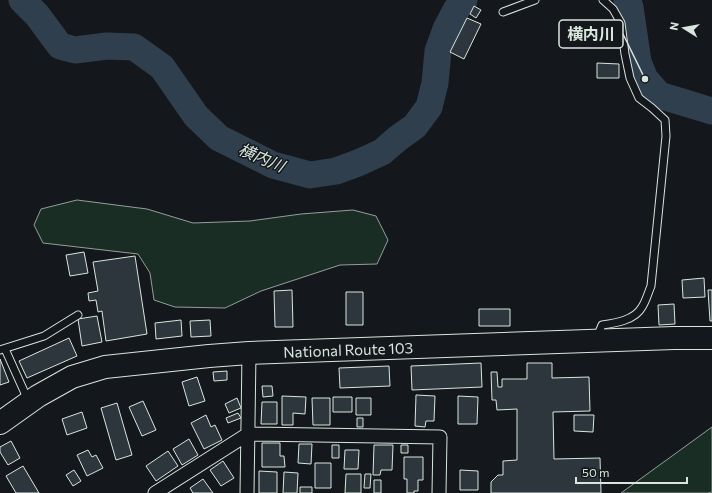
<svg xmlns="http://www.w3.org/2000/svg" width="712" height="493" viewBox="0 0 712 493" font-family="Commissioner,'Noto Sans JP',sans-serif">
	<style>
		.green { fill: #1a2d24; stroke: #939e99 }
		.lines { fill: none; stroke-linecap: round; stroke-linejoin: round }
		.river { stroke: #2f3f4d; stroke-width: 27 }
		.building { fill: #2c363c; stroke: #d8e6dc }
		.lane-casing { stroke: #d8e6dc; stroke-width: 9 }
		.street-casing { stroke: #d8e6dc; stroke-width: 15 }
		.highway-casing { stroke: #d8e6dc; stroke-width: 24 }
		.lane { stroke: #14181c; stroke-width: 7 }
		.street { stroke: #14181c; stroke-width: 13 }
		.highway { stroke: #14181c; stroke-width: 22 }
		.labels { text-anchor: middle; dominant-baseline: central; stroke-width: 3; stroke-linejoin: round; paint-order: stroke }
		.street-label { font-size: 15px; fill: #d8e6dc; stroke: #14181c }
		.water-label { font-size: 16px; font-style: italic; fill: #d8e6dc; stroke: #14181c }
		.leader { fill: none; stroke: #d8e6dc; stroke-width: 1.5 }
		.callout-dot { fill: #d8e6dc; stroke: #14181c; stroke-width: 1.5 }
		.callout { fill: #14181c; stroke: #d8e6dc; stroke-width: 1.5 }
		.callout-label { font-size: 16px; text-anchor: middle; font-weight: bold; fill: #d8e6dc }
	</style>
	<rect width="100%" height="100%" fill="#14181c"/>
	<path class="green" d="M 77,200 L 147,209 L 193,223 L 250,221 L 301,214 L 353,210 L 376,216 L 388,240 L 377,264 L 340,265 L 261,291 L 225,308 L 175,307 L 154,300 L 150,273 L 138,254 L 43,243 L 34,225 L 41,209 Z
		M 712,427 L 712,492 L 708,493 L 621,493 Z"/>
	<g class="lines">
		<path class="river" d="M 22,0 L 37,15 L 60,46 L 75,50 L 107,46 L 134,47 L 162,67 L 196,116 L 219,138 L 273,165 L 310,175 L 336,171 L 358,163 L 382,152 L 397,139 L 415,126 L 429,107 L 435,83 L 438,51 L 446,29 L 456,10 L 464,0
			M 627,0 L 630,7 L 638,62 L 645,79 L 659,95 L 712,111"/>
	</g>
	<path class="building" d="M 474,6 L 481,10 L 476,18 L 470,14 Z
		M 467,18 L 481,24 L 464,59 L 450,52 Z
		M 597,63 L 619,64 L 619,78 L 597,78 Z
		M 84,252 L 88,273 L 70,276 L 66,255 Z
		M 135,256 L 147,334 L 106,341 L 102,311 L 98,312 L 96,300 L 89,301 L 88,293 L 98,291 L 93,262 Z
		M 704,278 L 705,297 L 683,298 L 682,280 Z
		M 292,290 L 293,327 L 275,327 L 274,291 Z
		M 708,290 L 712,290 L 712,321 L 710,321 Z
		M 346,292 L 363,292 L 363,325 L 346,325 Z
		M 674,304 L 675,324 L 659,325 L 658,305 Z
		M 479,309 L 510,309 L 510,326 L 479,326 Z
		M 97,316 L 102,342 L 82,346 L 78,319 Z
		M 181,320 L 182,336 L 156,339 L 155,323 Z
		M 210,320 L 211,336 L 191,337 L 190,321 Z
		M 69,338 L 77,356 L 27,378 L 19,361 Z
		M 0,359 L 9,382 L 0,385 Z
		M 481,363 L 482,387 L 412,390 L 411,366 Z
		M 527,363 L 552,363 L 552,378 L 589,377 L 590,411 L 553,412 L 554,459 L 600,458 L 601,493 L 491,493 L 491,482 L 498,475 L 503,475 L 503,461 L 517,460 L 517,409 L 497,410 L 496,400 L 492,400 L 491,372 L 497,372 L 498,387 L 502,387 L 502,379 L 527,379 Z
		M 389,366 L 390,386 L 340,388 L 339,368 Z
		M 227,371 L 227,380 L 214,381 L 213,372 Z
		M 197,377 L 205,401 L 189,406 L 182,382 Z
		M 262,386 L 272,386 L 273,396 L 263,397 Z
		M 416,395 L 435,396 L 434,421 L 426,421 L 425,427 L 415,426 Z
		M 282,396 L 306,397 L 305,414 L 293,413 L 293,425 L 282,425 Z
		M 458,396 L 478,397 L 477,424 L 458,424 Z
		M 333,397 L 352,397 L 352,412 L 333,412 Z
		M 237,398 L 241,408 L 229,413 L 225,404 Z
		M 312,398 L 330,398 L 330,425 L 313,425 Z
		M 356,398 L 371,398 L 371,415 L 356,415 Z
		M 143,401 L 156,430 L 142,436 L 129,407 Z
		M 262,402 L 277,402 L 277,424 L 261,424 Z
		M 117,403 L 132,455 L 116,460 L 101,408 Z
		M 82,412 L 87,428 L 67,435 L 62,419 Z
		M 238,413 L 241,418 L 228,423 L 226,418 Z
		M 206,415 L 211,427 L 215,425 L 222,440 L 204,449 L 191,423 Z
		M 574,415 L 594,415 L 593,432 L 574,431 Z
		M 357,418 L 363,418 L 363,427 L 357,427 Z
		M 189,439 L 198,455 L 182,465 L 173,449 Z
		M 11,441 L 20,458 L 8,465 L 0,452 L 0,447 Z
		M 262,443 L 280,443 L 280,456 L 284,456 L 285,467 L 262,467 Z
		M 299,444 L 312,444 L 311,464 L 298,463 Z
		M 332,445 L 339,445 L 339,458 L 332,458 Z
		M 374,445 L 393,445 L 392,470 L 381,470 L 380,475 L 373,475 Z
		M 401,445 L 408,445 L 408,453 L 401,453 Z
		M 88,450 L 92,457 L 96,455 L 103,468 L 87,476 L 77,455 Z
		M 345,450 L 359,450 L 358,469 L 344,469 Z
		M 168,451 L 178,466 L 156,481 L 146,466 Z
		M 404,457 L 423,457 L 423,480 L 418,480 L 418,491 L 414,491 L 414,493 L 407,493 L 407,479 L 404,479 Z
		M 223,461 L 234,478 L 221,486 L 210,470 Z
		M 315,463 L 331,463 L 331,488 L 315,488 Z
		M 23,466 L 39,493 L 16,493 L 6,476 Z
		M 74,470 L 81,481 L 73,486 L 66,475 Z
		M 460,470 L 478,471 L 478,490 L 460,490 Z
		M 259,471 L 277,472 L 277,493 L 259,493 Z
		M 284,472 L 298,473 L 297,493 L 283,493 Z
		M 346,474 L 361,474 L 361,493 L 345,493 Z
		M 365,474 L 371,474 L 370,488 L 364,488 Z
		M 203,479 L 213,493 L 193,493 L 190,488 Z
		M 374,480 L 381,480 L 381,493 L 374,493 Z
		M 300,487 L 312,487 L 312,493 L 300,493 Z"/>
	<g class="lines">
		<defs>
			<path id="lane" d="M 503,12 L 535,0
				M 597,337 L 602,325 C 616,323 635,320 642,307 C 646,301 648,293 651,286 L 666,136 L 665,120 L 652,108 L 639,98 L 630,78 L 625,54 L 621,23 L 613,9 L 603,0
				M 5,349 L 28,400
				M 0,350 L 44,336 L 78,315"/>
			<path id="street" d="M 155,493 L 248,434 L 440,437 L 439,493
				M 247,493 L 249,353"/>
			<g id="highway">
				<path id="s1" d="M 0,423 L 38,396 L 72,377 L 105,367 L 209,356 L 249,353 L 674,338 L 712,338"/>
			</g>
		</defs>
		<use href="#lane" class="lane-casing"/>
		<use href="#street" class="street-casing"/>
		<use href="#highway" class="highway-casing"/>
		<use href="#lane" class="lane"/>
		<use href="#street" class="street"/>
		<use href="#highway" class="highway"/>
	</g>
	<g class="labels">
		<g class="street-label">
			<text stroke="none"><textPath href="#s1" startOffset="364">National Route 103</textPath></text>
		</g>
		<g class="water-label">
			<text transform="translate(262 157) rotate(23)">横内川</text>
		</g>
	</g>
	<path class="leader" d="M645 79L623 34"/>
	<circle class="callout-dot" cx="645" cy="79" r="4"/>
	<rect class="callout" x="559" y="20" width="64" height="28" rx="4"/>
	<g class="callout-label">
		<text x="591" y="40">横内川</text>
	</g>
	<g transform="translate(684 28) rotate(281)" stroke="#14181c" stroke-width="3" paint-order="stroke">
	<path d="M0-3L7 15L0 10L-7 15Z" fill="#d8e6dc"/>
	<text y="-6" font-size="11" font-weight="bold" text-anchor="middle" fill="#d8e6dc">N</text>
	</g>
	<path d="M576 477v6h111v-6" fill="none" stroke="#d8e6dc" stroke-width="2"/>
	<text x="582" y="477" font-size="12" fill="#d8e6dc" stroke="#14181c" stroke-width="3" paint-order="stroke">50 m</text>
</svg>
